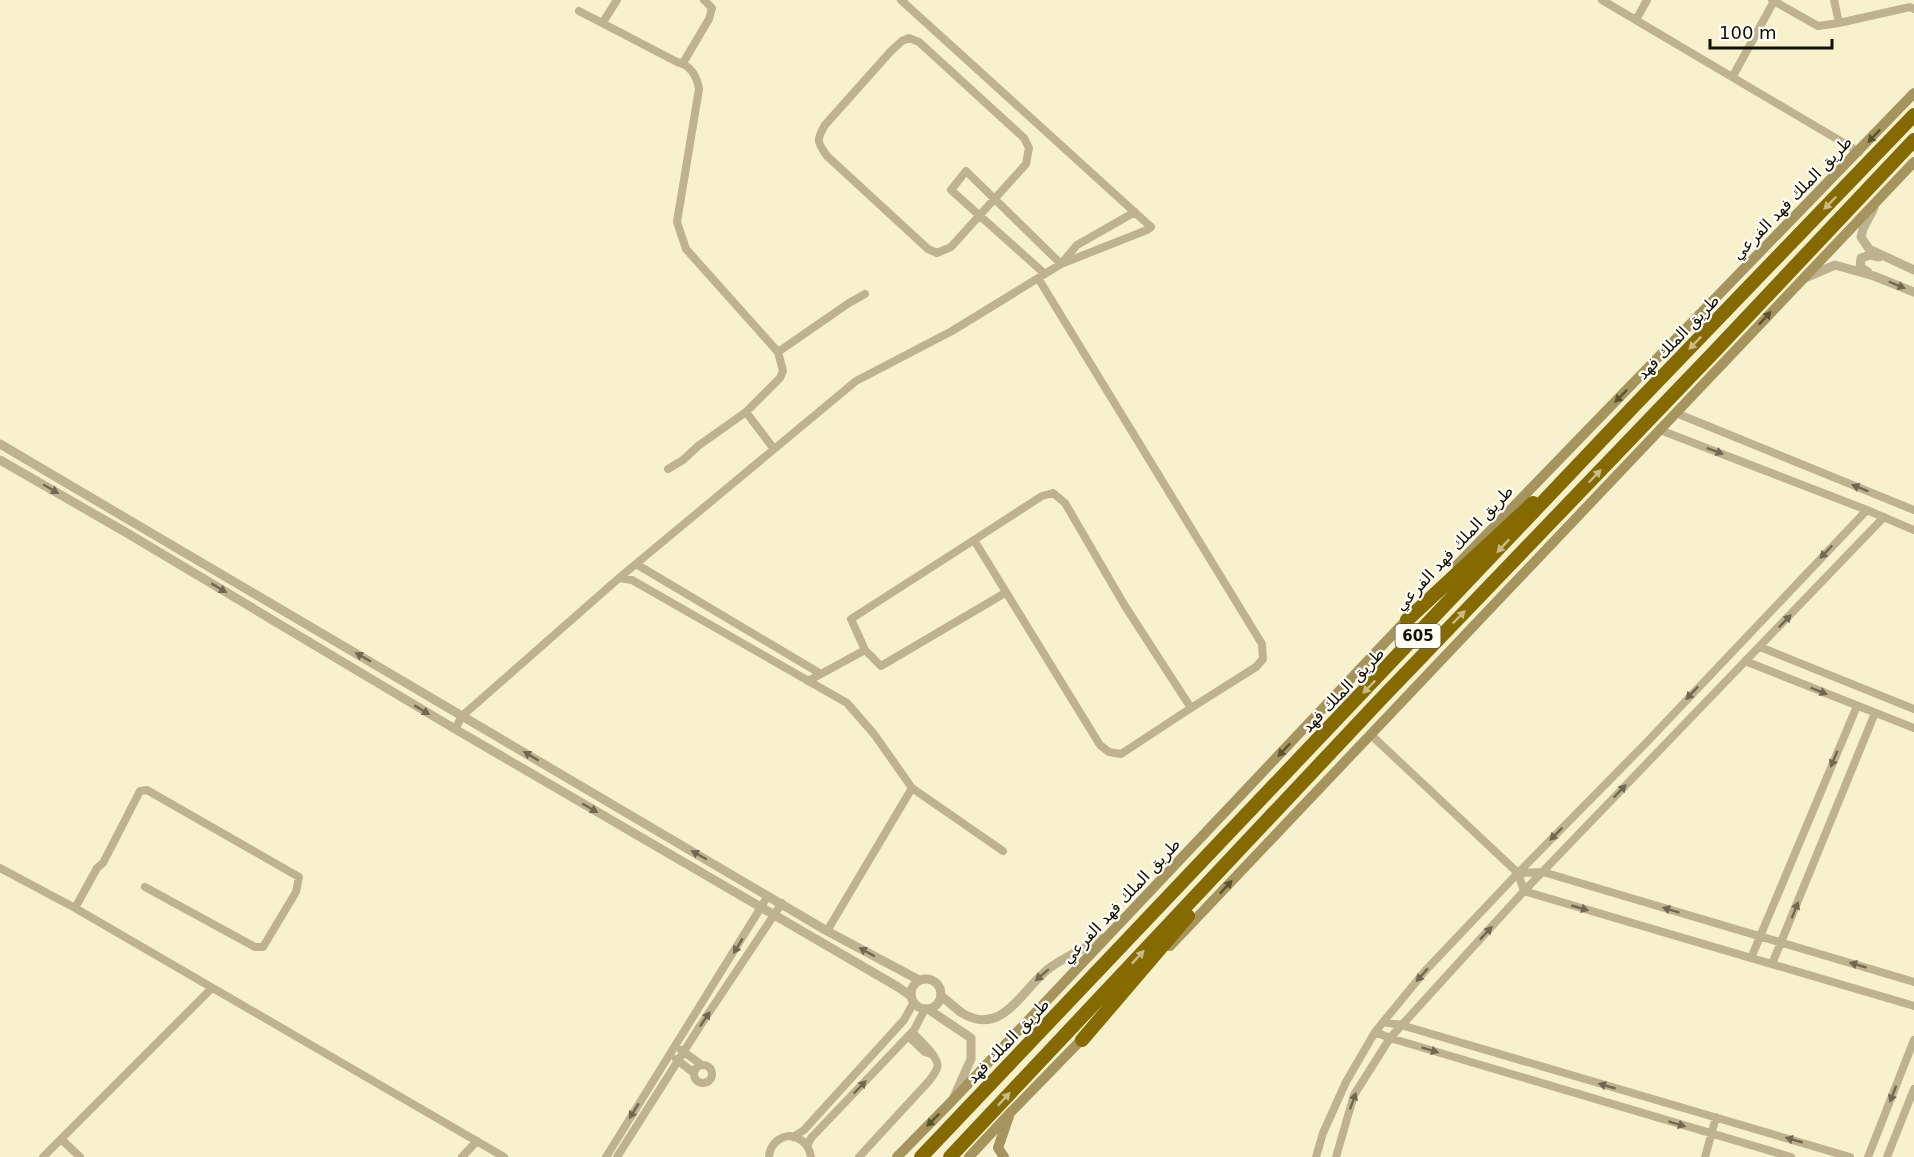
<svg xmlns="http://www.w3.org/2000/svg" width="1914" height="1157" viewBox="0 0 1914 1157" font-family="'DejaVu Sans',Vazirmatn,sans-serif">
	<style>
		.lines { fill: none; stroke-linecap: round; stroke-linejoin: round }
		.minor { stroke: #beb290; stroke-width: 8 }
		.tertiary { stroke: #beb290; stroke-width: 9 }
		.secondary { stroke: #a6945f; stroke-width: 10 }
		.motorway { stroke: #856a02; stroke-width: 14 }
		.oneway { fill: #5c5131 }
		.oneway2 { fill: #c8bb88 }
		.oneway3 { fill: #706851 }
		.labels { text-anchor: middle; dominant-baseline: central; stroke-width: 4.5; stroke-linejoin: round; paint-order: stroke }
		.shield { fill: #fffdf6; stroke: #58564c; stroke-width: 1.5 }
		.shield-label { font-size: 15px; font-weight: bold; fill: #110e03 }
		.street-label { font-size: 16px; fill: #110e03; stroke: #fffdf6 }
	</style>
	<rect width="100%" height="100%" fill="#f8f1cd"/>
	<g class="lines">
		<path class="minor" d="M 1602,0 L 1859,152
			M 1772,0 L 1818,26 L 1839,23
			M 1834,0 L 1839,23 L 1910,7 L 1914,9
			M 579,11 L 677,62 C 690,65 697,76 699,89 L 677,222 L 686,249 L 778,352 L 783,371 L 780,378 L 746,412 L 698,446 L 683,460 L 668,469
			M 1636,20 L 1647,0
			M 603,22 L 617,0
			M 909,38 L 919,42 L 1024,138 L 1029,148 L 1026,164 L 951,247 L 937,253 L 928,249 L 827,156 C 817,142 816,140 825,125 L 891,51 L 902,41 Z
			M 683,63 L 709,19 L 712,8 L 704,0
			M 1733,76 L 1774,1
			M 1045,274 L 951,190 L 966,171 L 1061,264 L 1077,245 L 1135,212
			M 778,352 L 849,303 L 865,294
			M 746,412 L 774,449
			M 1676,413 L 1914,510
			M 1660,430 L 1867,510 L 1914,530
			M 974,540 L 1042,496 L 1053,493 L 1065,503 L 1125,606 L 1191,708
			M 636,564 L 821,674
			M 619,578 L 856,381 L 952,331 L 1061,264 L 1147,230 L 1151,227 L 901,0
			M 1760,647 L 1914,709
			M 865,650 L 881,666 L 1005,593
			M 1745,661 L 1914,728
			M 808,681 L 865,650 L 851,619 L 974,540 L 1100,745 L 1109,752 L 1121,754 L 1191,708 L 1256,667 L 1263,659 L 1262,644 L 1038,278
			M 455,729 L 462,716 L 619,578 L 632,580 L 847,703 L 874,734 L 912,788 L 827,931
			M 1370,734 L 1518,873 L 1524,891 L 1914,1006
			M 912,788 L 1003,851
			M 0,868 L 75,908 L 504,1157
			M 1518,873 L 1543,872 L 1914,982
			M 75,908 L 97,868 L 103,863 L 140,791 L 147,790 L 299,877 L 296,892 L 263,947 L 255,947 L 145,887
			M 1751,958 L 1857,706
			M 1772,964 L 1875,713
			M 1383,1022 L 1401,1025 L 1850,1157
			M 1375,1032 L 1390,1038 L 1791,1157
			M 908,1036 L 925,1052 L 931,1054
			M 681,1050 L 702,1065
			M 676,1059 L 694,1073
			M694 1074a9 9 0 1 1 18 0a9 9 0 1 1-18 0Z
			M 793,1137 L 804,1130 L 904,1020 L 914,1002
			M 61,1139 L 80,1157
			M 807,1146 L 811,1138 L 914,1030 L 925,1009
			M 43,1157 L 212,988
			M 462,1157 L 477,1141
			M 606,1157 L 768,896
			M 617,1157 L 700,1026 L 782,903
			M 769,1157 C 770,1145 778,1137 790,1136 C 802,1138 809,1145 811,1157
			M 859,1157 L 929,1081 C 932,1077 936,1072 937,1068 C 941,1058 919,1040 912,1032
			M 1316,1157 L 1323,1133 L 1346,1082 L 1375,1032 L 1425,971 L 1518,873 L 1646,743 L 1867,510
			M 1336,1157 L 1354,1095 L 1390,1038 L 1524,891 L 1884,517
			M 1705,1157 L 1716,1117
			M 1868,1157 L 1914,1040
			M 1887,1157 L 1914,1089"/>
		<path class="tertiary" d="M 1874,208 L 1863,229 L 1861,237 L 1869,249 L 1914,270
			M 1868,272 L 1860,267 L 1861,258 L 1870,255 L 1879,257
			M 1805,278 L 1835,265 L 1874,276 L 1914,292
			M 0,444 L 827,931 L 919,980
			M 0,460 L 127,533 L 455,729 L 898,987 L 911,996
			M911 994a15 15 0 1 1 30 0a15 15 0 1 1-30 0Z
			M 941,996 C 948,1001 955,1008 962,1013 C 1002,1037 1021,991 1047,970 C 1063,957 1084,949 1103,938
			M 928,1009 L 971,1038 L 971,1059 L 954,1097"/>
		<path class="secondary" d="M 1457,565 L 1914,93
			M 1170,946 L 1914,162
			M 897,1157 L 951,1102 L 1412,614
			M 969,1157 L 1010,1113 L 1087,1034
			M 1004,1157 L 998,1148 L 1009,1116"/>
		<path class="motorway" d="M 1407,620 L 1533,503
			M 1082,1040 L 1188,916
			M 921,1157 L 1632,408 L 1914,115
			M 950,1157 L 1381,699 L 1715,351 L 1914,140"/>
	</g>
	<defs><path id="oneway-solid" d="M-6-.8H1V-3.2L6.5 0L1 3.2V.8H-6Z" transform="scale(1.5)"/></defs>
	<g class="oneway">
		<use href="#oneway-solid" transform="translate(1874 136) rotate(133)"/>
		<use href="#oneway-solid" transform="translate(1765 318) rotate(-47)"/>
		<use href="#oneway-solid" transform="translate(1621 396) rotate(134)"/>
		<use href="#oneway-solid" transform="translate(1284 750) rotate(133)"/>
		<use href="#oneway-solid" transform="translate(1226 887) rotate(-47)"/>
		<use href="#oneway-solid" transform="translate(933 1120) rotate(135)"/>
	</g>
	<g class="oneway2">
		<use href="#oneway-solid" transform="translate(1830 203) rotate(134)"/>
		<use href="#oneway-solid" transform="translate(1695 343) rotate(134)"/>
		<use href="#oneway-solid" transform="translate(1595 476) rotate(-46)"/>
		<use href="#oneway-solid" transform="translate(1503 546) rotate(133)"/>
		<use href="#oneway-solid" transform="translate(1459 617) rotate(-46)"/>
		<use href="#oneway-solid" transform="translate(1369 687) rotate(134)"/>
		<use href="#oneway-solid" transform="translate(1138 957) rotate(-47)"/>
		<use href="#oneway-solid" transform="translate(1004 1099) rotate(-47)"/>
	</g>
	<g class="oneway3">
		<use href="#oneway-solid" transform="translate(1897 285) rotate(23)"/>
		<use href="#oneway-solid" transform="translate(1715 451) rotate(21)"/>
		<use href="#oneway-solid" transform="translate(1860 488) rotate(-158)"/>
		<use href="#oneway-solid" transform="translate(51 489) rotate(30)"/>
		<use href="#oneway-solid" transform="translate(1826 552) rotate(134)"/>
		<use href="#oneway-solid" transform="translate(219 588) rotate(31)"/>
		<use href="#oneway-solid" transform="translate(1785 621) rotate(-46)"/>
		<use href="#oneway-solid" transform="translate(363 657) rotate(-150)"/>
		<use href="#oneway-solid" transform="translate(1819 691) rotate(22)"/>
		<use href="#oneway-solid" transform="translate(1692 693) rotate(133)"/>
		<use href="#oneway-solid" transform="translate(422 710) rotate(31)"/>
		<use href="#oneway-solid" transform="translate(531 756) rotate(-149)"/>
		<use href="#oneway-solid" transform="translate(1834 759) rotate(113)"/>
		<use href="#oneway-solid" transform="translate(1620 791) rotate(-46)"/>
		<use href="#oneway-solid" transform="translate(590 808) rotate(30)"/>
		<use href="#oneway-solid" transform="translate(1556 834) rotate(135)"/>
		<use href="#oneway-solid" transform="translate(699 855) rotate(-150)"/>
		<use href="#oneway-solid" transform="translate(1580 908) rotate(16)"/>
		<use href="#oneway-solid" transform="translate(1671 910) rotate(-163)"/>
		<use href="#oneway-solid" transform="translate(1795 910) rotate(-68)"/>
		<use href="#oneway-solid" transform="translate(1486 933) rotate(-47)"/>
		<use href="#oneway-solid" transform="translate(738 946) rotate(121)"/>
		<use href="#oneway-solid" transform="translate(867 952) rotate(-151)"/>
		<use href="#oneway-solid" transform="translate(1858 965) rotate(-163)"/>
		<use href="#oneway-solid" transform="translate(1042 975) rotate(139)"/>
		<use href="#oneway-solid" transform="translate(1422 975) rotate(131)"/>
		<use href="#oneway-solid" transform="translate(705 1019) rotate(-56)"/>
		<use href="#oneway-solid" transform="translate(1430 1050) rotate(17)"/>
		<use href="#oneway-solid" transform="translate(1607 1086) rotate(-164)"/>
		<use href="#oneway-solid" transform="translate(860 1087) rotate(-46)"/>
		<use href="#oneway-solid" transform="translate(1893 1094) rotate(111)"/>
		<use href="#oneway-solid" transform="translate(1353 1101) rotate(-70)"/>
		<use href="#oneway-solid" transform="translate(634 1111) rotate(122)"/>
		<use href="#oneway-solid" transform="translate(1677 1124) rotate(17)"/>
		<use href="#oneway-solid" transform="translate(1794 1140) rotate(-164)"/>
	</g>
	<g class="labels">
		<rect class="shield" x="1395.5" y="624" width="45" height="24" rx="4.5"/>
		<g class="shield-label">
			<text x="1418" y="636">605</text>
		</g>
		<g class="street-label">
			<text transform="translate(1792 198) rotate(-46)">طريق الملك فهد الفرعي</text>
			<text transform="translate(1678 337) rotate(-46)">طريق الملك فهد</text>
			<text transform="translate(1454 548) rotate(-47)">طريق الملك فهد الفرعي</text>
			<text transform="translate(1343 690) rotate(-46)">طريق الملك فهد</text>
			<text transform="translate(1121 901) rotate(-47)">طريق الملك فهد الفرعي</text>
			<text transform="translate(1008 1041) rotate(-46)">طريق الملك فهد</text>
		</g>
	</g>
	<path d="M1710 39v9h122v-9" fill="none" stroke="#110e03" stroke-width="3"/>
	<text x="1719" y="39" font-size="18" fill="#110e03" stroke="#fffdf6" stroke-width="4.5" paint-order="stroke">100 m</text>
</svg>
